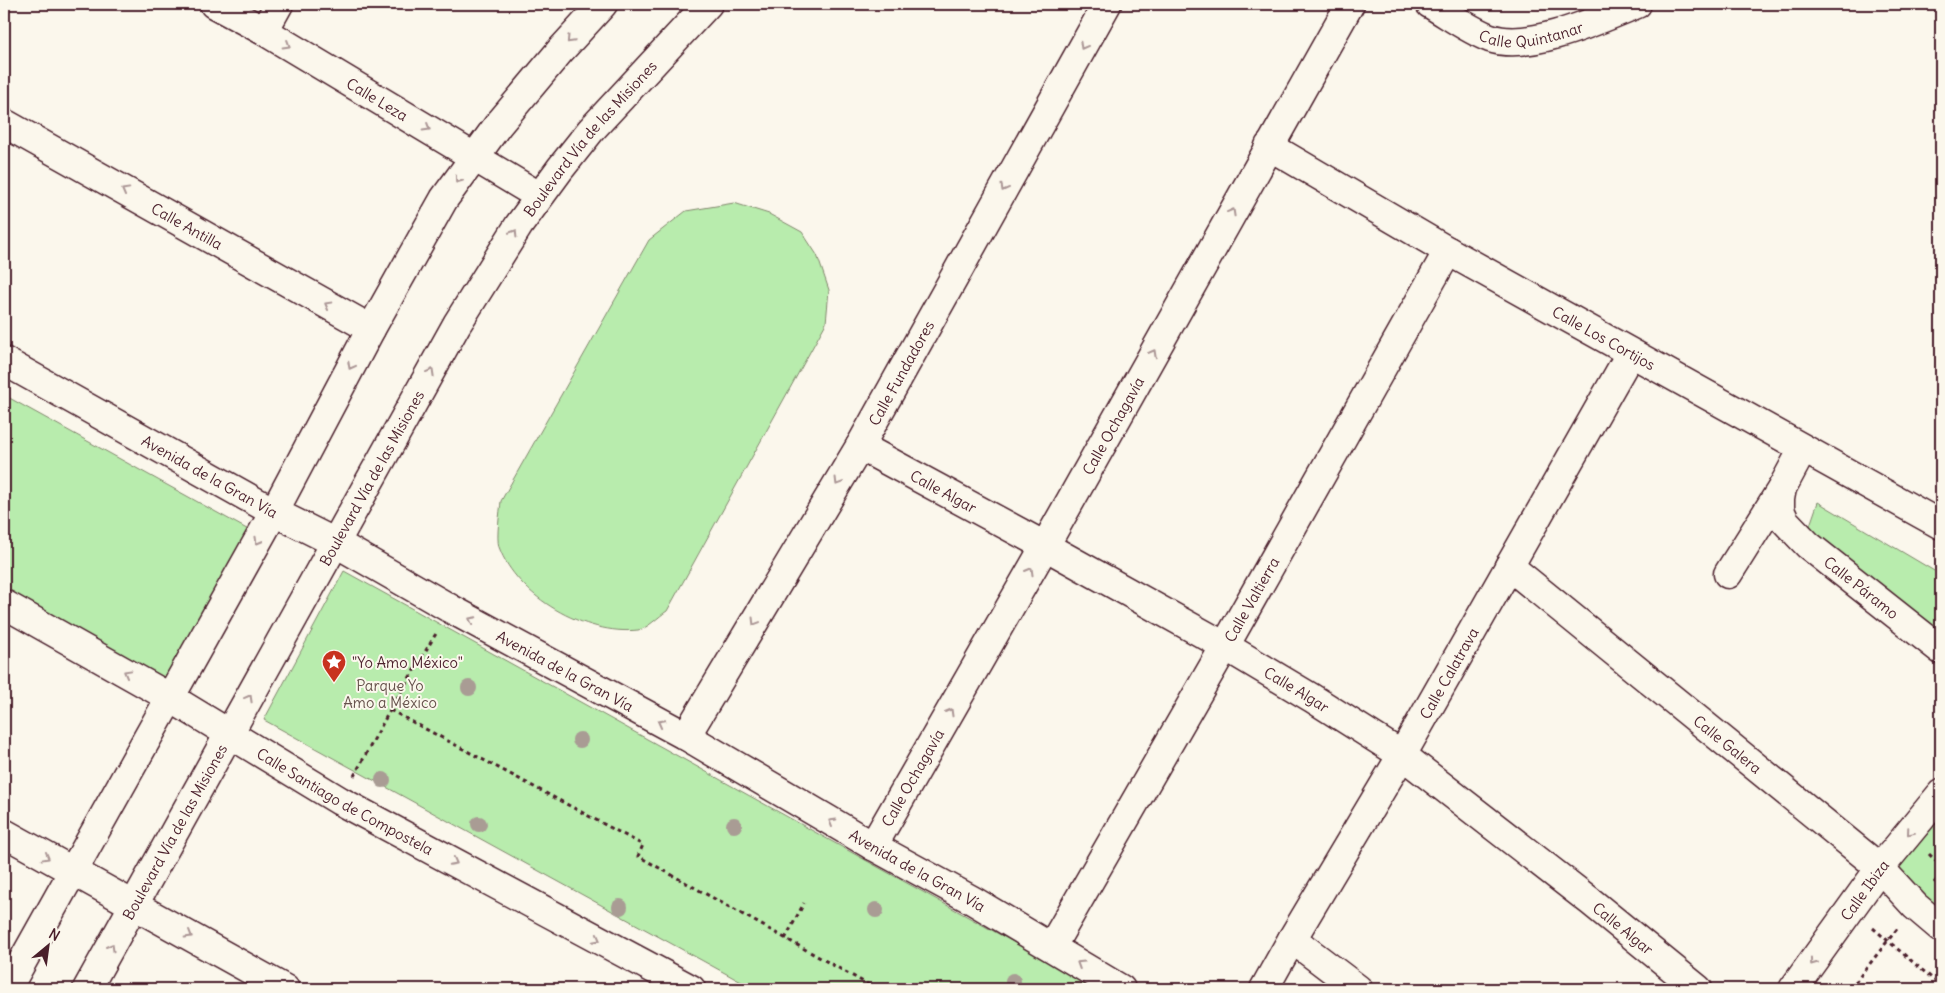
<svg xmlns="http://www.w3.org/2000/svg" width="1945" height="993" viewBox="0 0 1945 993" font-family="Delius,sans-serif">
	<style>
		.green { fill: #b8ecad; stroke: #81866c }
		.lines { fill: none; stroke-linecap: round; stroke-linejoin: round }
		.minor-casing { stroke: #4a1f2b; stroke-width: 31 }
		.path { stroke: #4a1f2b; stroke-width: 3; stroke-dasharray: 4 4; stroke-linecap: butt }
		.minor { stroke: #fbf7ec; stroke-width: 28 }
		.tree { fill: #a99c94 }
		.oneway { stroke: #ab9695 }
		.labels { text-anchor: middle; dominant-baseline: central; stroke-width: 4; stroke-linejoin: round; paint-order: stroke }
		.street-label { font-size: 15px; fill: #4a1f2b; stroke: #fbf7ec }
		.poi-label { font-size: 15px; fill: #4a1f2b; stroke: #fbf7ec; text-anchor: start }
		.park-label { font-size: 15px; fill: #66524c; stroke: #fbf7ec }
	</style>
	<rect width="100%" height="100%" fill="#fbf7ec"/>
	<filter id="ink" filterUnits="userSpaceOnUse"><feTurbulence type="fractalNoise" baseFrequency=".02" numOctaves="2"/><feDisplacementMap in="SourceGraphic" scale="10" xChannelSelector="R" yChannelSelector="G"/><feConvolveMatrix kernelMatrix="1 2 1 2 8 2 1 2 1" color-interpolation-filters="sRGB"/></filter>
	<g filter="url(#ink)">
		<path class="green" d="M 734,203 L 769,214 L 802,232 L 817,255 L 829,290 L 826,323 L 667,611 C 659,616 647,629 638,630 C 586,636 517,597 499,547 C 496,537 500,512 501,501 L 649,240 L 686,211 Z
			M 4,395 L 254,533 L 170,684 L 4,593 Z
			M 1818,502 L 1941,575 L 1941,637 L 1808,531 Z
			M 344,571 L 1098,989 L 754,989 L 264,720 Z
			M 1941,804 L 1941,909 L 1890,865 Z"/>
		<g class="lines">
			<defs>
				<g id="minor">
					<path id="s1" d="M 214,4 L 264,31 L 539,196"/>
					<path id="s2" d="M 1430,4 C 1449,15 1469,30 1490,38 C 1530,52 1600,19 1637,4"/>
					<path d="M 264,31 L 279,4"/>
					<path id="s3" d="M 4,123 L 371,329"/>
					<path id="s4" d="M 1269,146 L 1448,251 L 1941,525"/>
					<path id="s5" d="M 4,361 L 274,512 L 336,543 L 451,609 L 686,736 L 873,846 L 972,900 L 1121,989"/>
					<path id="s6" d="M 860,446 L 1045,546 L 1225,646 L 1312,698 L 1402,755 L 1590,901 L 1698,989"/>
					<path id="s7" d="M 1803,449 L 1782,488 L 1780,499 L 1780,510 L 1785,521 L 1808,545 L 1941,650"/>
					<path id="s8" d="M 1509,566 L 1880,868 L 1915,906 L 1941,928"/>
					<path d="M 1728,574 L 1782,488"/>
					<path id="s9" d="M 4,604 L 169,697 L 340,801 L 691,989"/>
					<path id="s10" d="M 686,736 L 860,446 L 1107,4"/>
					<path d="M 4,833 L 285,989"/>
					<path id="s11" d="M 873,846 L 1045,546 L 1350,4"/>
					<path d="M 1292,939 L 1358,989"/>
					<path id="s12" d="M 1052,946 L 1225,646 L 1448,251"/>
					<path d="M 7,989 L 274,512 L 371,329 L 444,199 L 498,125 L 560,51 L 603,4"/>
					<path id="s13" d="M 87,989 L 457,324 L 519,225 L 560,169 L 591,130 L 708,4"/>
					<path id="s14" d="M 1264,989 L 1292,939 L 1402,755 L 1630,354"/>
					<path id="s15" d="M 1793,989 L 1880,868 L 1941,794"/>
				</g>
			</defs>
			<use href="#minor" class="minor-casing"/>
			<path class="path" d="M 390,710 L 643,845 L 638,856 L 876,989
				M 354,776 L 390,710 L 437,632
				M 1929,854 L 1941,866
				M 1934,883 L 1941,875
				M 1873,928 L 1941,986
				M 785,939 L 804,903
				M 1850,989 L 1897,929"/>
			<use href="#minor" class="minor"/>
		</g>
		<g class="tree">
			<circle cx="469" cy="688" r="8"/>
			<circle cx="580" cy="740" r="8"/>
			<circle cx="383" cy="780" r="8"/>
			<circle cx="479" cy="824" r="8"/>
			<circle cx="734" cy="825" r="8"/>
			<circle cx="620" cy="907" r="8"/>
			<circle cx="876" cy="910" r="8"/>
			<circle cx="1013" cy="981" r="8"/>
		</g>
		<defs><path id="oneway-chevron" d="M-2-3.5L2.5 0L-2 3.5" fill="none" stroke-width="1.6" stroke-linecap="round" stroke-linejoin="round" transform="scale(1.25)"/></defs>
		<g class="oneway">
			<use href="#oneway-chevron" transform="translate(570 40) rotate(133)"/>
			<use href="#oneway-chevron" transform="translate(287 45) rotate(31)"/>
			<use href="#oneway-chevron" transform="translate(1083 46) rotate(119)"/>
			<use href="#oneway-chevron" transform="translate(427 128) rotate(31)"/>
			<use href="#oneway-chevron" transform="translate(458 180) rotate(126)"/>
			<use href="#oneway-chevron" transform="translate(1004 188) rotate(119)"/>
			<use href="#oneway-chevron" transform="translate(125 191) rotate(-151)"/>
			<use href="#oneway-chevron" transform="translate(1232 212) rotate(-61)"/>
			<use href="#oneway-chevron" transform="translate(514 233) rotate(-58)"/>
			<use href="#oneway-chevron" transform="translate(328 305) rotate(-151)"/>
			<use href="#oneway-chevron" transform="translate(1153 353) rotate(-61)"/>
			<use href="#oneway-chevron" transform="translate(351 366) rotate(118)"/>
			<use href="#oneway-chevron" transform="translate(431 372) rotate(-61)"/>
			<use href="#oneway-chevron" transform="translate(838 482) rotate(121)"/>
			<use href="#oneway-chevron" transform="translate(258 541) rotate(120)"/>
			<use href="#oneway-chevron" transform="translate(1030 571) rotate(-60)"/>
			<use href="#oneway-chevron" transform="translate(472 620) rotate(-152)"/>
			<use href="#oneway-chevron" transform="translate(755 622) rotate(121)"/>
			<use href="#oneway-chevron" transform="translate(127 673) rotate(-151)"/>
			<use href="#oneway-chevron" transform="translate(249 698) rotate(-61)"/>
			<use href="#oneway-chevron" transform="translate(950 712) rotate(-60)"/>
			<use href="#oneway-chevron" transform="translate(661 723) rotate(-152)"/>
			<use href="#oneway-chevron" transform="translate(832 822) rotate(-150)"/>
			<use href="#oneway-chevron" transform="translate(1910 832) rotate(130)"/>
			<use href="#oneway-chevron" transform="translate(46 857) rotate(29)"/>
			<use href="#oneway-chevron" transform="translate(454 862) rotate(28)"/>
			<use href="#oneway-chevron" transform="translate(189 935) rotate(30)"/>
			<use href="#oneway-chevron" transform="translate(597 939) rotate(28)"/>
			<use href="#oneway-chevron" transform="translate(111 947) rotate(-60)"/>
			<use href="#oneway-chevron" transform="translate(1813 962) rotate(126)"/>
			<use href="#oneway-chevron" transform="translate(1080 964) rotate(-148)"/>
		</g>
	</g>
	<defs>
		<symbol id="sight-pin" viewBox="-11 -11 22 30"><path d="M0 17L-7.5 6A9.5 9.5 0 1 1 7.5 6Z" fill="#c8321e" stroke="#fbf7ec"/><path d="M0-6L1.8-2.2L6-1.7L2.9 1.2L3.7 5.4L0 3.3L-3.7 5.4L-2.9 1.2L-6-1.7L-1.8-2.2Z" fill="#fff"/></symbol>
	</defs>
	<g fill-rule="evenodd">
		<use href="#sight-pin" x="320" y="648" width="28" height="38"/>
	</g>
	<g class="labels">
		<g class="street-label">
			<text stroke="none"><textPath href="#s2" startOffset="111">Calle Quintanar</textPath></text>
			<text stroke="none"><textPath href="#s1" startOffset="189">Calle Leza</textPath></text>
			<text stroke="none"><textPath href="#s13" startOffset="990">Boulevard Vía de las Misiones</textPath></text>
			<text stroke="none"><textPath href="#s3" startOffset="210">Calle Antilla</textPath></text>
			<text stroke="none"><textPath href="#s4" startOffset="386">Calle Los Cortijos</textPath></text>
			<text stroke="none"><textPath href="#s10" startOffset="422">Calle Fundadores</textPath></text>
			<text stroke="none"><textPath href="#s11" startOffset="484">Calle Ochagavía</textPath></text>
			<text stroke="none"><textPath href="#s5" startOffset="236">Avenida de la Gran Vía</textPath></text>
			<text stroke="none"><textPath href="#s13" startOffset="585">Boulevard Vía de las Misiones</textPath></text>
			<text stroke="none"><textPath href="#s6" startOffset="95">Calle Algar</textPath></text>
			<text stroke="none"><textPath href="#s7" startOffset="180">Calle Páramo</textPath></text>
			<text stroke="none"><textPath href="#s12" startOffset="400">Calle Valtierra</textPath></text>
			<text stroke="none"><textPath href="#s5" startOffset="641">Avenida de la Gran Vía</textPath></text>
			<text stroke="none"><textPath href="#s14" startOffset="366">Calle Calatrava</textPath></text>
			<text stroke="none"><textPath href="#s6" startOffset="500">Calle Algar</textPath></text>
			<text stroke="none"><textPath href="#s8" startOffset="282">Calle Galera</textPath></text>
			<text stroke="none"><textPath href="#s11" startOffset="79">Calle Ochagavía</textPath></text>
			<text stroke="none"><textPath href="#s9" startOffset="394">Calle Santiago de Compostela</textPath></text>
			<text stroke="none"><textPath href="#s13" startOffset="180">Boulevard Vía de las Misiones</textPath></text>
			<text stroke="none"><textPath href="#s5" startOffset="1046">Avenida de la Gran Vía</textPath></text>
			<text stroke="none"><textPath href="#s15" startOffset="122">Calle Ibiza</textPath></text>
			<text stroke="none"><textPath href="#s6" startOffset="905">Calle Algar</textPath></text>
		</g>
		<g class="poi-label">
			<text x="352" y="662">"Yo Amo México"</text>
		</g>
		<g class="park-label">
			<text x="390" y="685">Parque Yo<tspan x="390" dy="17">Amo a México</tspan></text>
		</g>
	</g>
	<rect width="1945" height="993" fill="none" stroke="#fbf7ec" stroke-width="20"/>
	<rect x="10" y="10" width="1925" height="973" fill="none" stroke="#4a1f2b" stroke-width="2" filter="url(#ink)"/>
	<g transform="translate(48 946) rotate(29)" stroke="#fbf7ec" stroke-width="4" paint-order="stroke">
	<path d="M0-4L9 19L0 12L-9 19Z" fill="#4a1f2b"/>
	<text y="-8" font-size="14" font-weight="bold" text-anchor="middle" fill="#4a1f2b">N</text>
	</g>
</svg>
